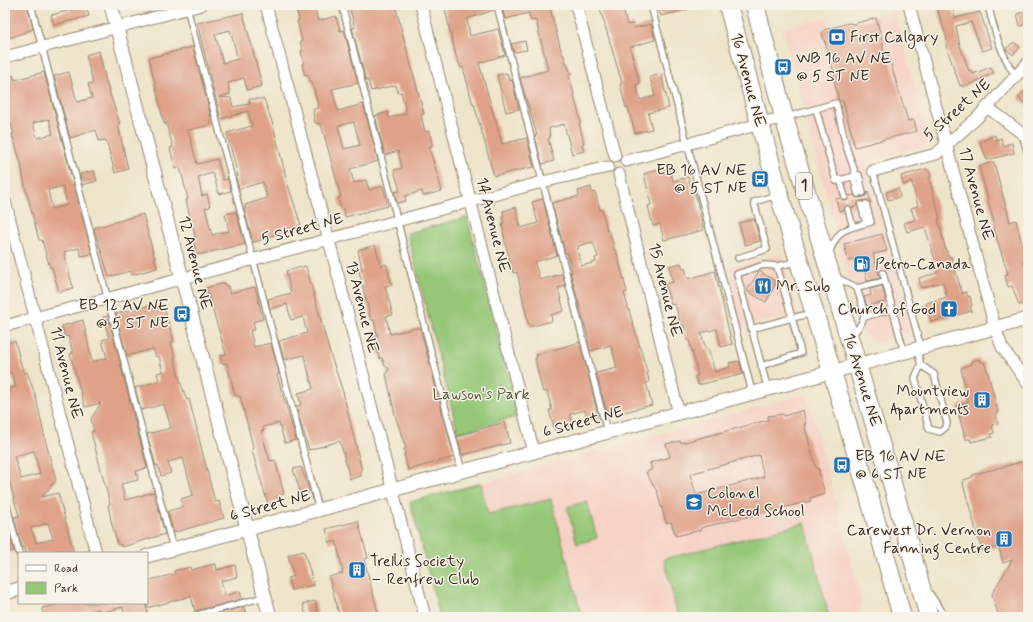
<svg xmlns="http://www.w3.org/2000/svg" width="1033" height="622" viewBox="0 0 1033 622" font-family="Mynerve,sans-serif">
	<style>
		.built { fill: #f6d2c5 }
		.green { fill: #95c777; stroke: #68784a }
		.building { fill: #dfa188; fill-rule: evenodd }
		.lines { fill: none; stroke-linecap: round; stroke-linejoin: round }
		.service-casing { stroke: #948774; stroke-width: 8 }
		.minor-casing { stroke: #948774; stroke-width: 13 }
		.tertiary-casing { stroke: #948774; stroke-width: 15 }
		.trunk-casing { stroke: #948774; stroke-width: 20 }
		.service { stroke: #fff; stroke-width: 5.5 }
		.minor { stroke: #fff; stroke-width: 11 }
		.tertiary { stroke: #fff; stroke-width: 13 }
		.trunk { stroke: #fff; stroke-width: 18 }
		.labels { text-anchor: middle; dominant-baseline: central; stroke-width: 3; stroke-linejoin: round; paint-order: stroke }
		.shield { fill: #f7f3e8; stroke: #73665b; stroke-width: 1 }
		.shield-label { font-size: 15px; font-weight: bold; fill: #3b2a1e }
		.poi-label { font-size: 16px; fill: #3b2a1e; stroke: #f7f3e8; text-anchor: start }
		.street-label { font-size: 16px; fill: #3b2a1e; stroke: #f7f3e8 }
		.park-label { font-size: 16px; fill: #565939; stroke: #f7f3e8 }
	</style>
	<rect width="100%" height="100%" fill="#f7f3e8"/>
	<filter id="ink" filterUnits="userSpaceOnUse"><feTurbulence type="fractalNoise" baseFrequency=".025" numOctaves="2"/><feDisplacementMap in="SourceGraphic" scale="8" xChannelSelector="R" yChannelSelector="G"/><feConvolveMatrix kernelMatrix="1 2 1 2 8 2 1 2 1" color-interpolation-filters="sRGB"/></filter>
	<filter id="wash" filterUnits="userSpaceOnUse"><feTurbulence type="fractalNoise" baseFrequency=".012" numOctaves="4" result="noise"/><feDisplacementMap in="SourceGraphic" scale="16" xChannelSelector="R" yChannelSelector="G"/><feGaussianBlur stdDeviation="0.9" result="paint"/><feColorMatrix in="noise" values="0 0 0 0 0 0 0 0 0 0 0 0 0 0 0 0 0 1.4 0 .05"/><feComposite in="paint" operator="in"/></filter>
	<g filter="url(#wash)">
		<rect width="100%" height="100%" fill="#eee4c9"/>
		<path class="built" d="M 895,10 L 896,19 L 930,144 L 866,161 L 912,333 L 874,342 L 863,333 L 782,28 L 827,18 L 829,29 Z
			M 782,254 L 797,314 L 741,328 L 726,268 Z
			M 807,394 L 860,594 L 862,605 L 855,617 L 582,617 L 551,499 L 488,514 L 481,483 Z"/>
		<path class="green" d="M 467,217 L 519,416 L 458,433 L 407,233 Z
			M 481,483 L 488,514 L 551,499 L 582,617 L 440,617 L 410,502 Z
			M 587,501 L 597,538 L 577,544 L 567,507 Z
			M 805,523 L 829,617 L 678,617 L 664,559 Z"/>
		<g id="blocks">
			<path class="building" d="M 5,5 L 27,5 L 33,29 L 7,39 L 5,30 Z
				M 78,5 L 86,5 L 89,16 L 54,25 L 51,15 L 72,10 L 71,7 Z
				M 302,5 L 314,5 L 318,21 L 336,16 L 340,31 L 344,30 L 358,83 L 332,89 L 338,111 L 363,104 L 378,161 L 350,169 L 354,183 L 366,180 L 369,190 L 383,186 L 388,206 L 345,217 L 343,208 L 341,209 L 338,198 L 341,197 L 322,127 L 319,123 L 315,123 L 313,113 L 314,109 L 319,108 L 312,82 L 311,82 L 308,74 L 305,75 L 302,64 L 304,64 L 301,51 L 303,51 L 300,42 L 302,41 L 297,21 L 299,20 L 296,7 ZM 354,122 L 360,145 L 344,149 L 338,126 Z
				M 349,5 L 395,5 L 424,114 L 421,115 L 425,132 L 429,131 L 431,139 L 432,146 L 429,147 L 442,191 L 423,196 L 422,191 L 405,196 L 406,201 L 397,203 L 394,192 L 400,191 L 394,170 L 402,168 L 398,151 L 385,155 L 375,116 L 388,112 L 389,118 L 406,113 L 405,107 L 401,92 L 398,93 L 396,85 L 371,91 L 368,80 L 366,81 L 352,28 L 355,28 Z
				M 444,5 L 493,5 L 494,10 L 467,19 L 470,36 L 498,29 L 505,55 L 479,63 L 502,144 L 527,138 L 534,167 L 494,176 L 474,104 L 473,105 L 463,67 L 461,68 L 456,56 Z
				M 526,5 L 549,5 L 562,54 L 563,54 L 571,74 L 569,75 L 581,123 L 579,123 L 584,143 L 582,144 L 584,151 L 572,154 L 564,124 L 549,128 L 550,138 L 548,139 L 554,161 L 542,164 L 535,136 L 537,135 L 520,78 L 548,70 L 536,20 L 531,21 L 529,13 L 505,19 L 503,11 Z
				M 599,5 L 622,5 L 627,25 L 633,24 L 634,28 L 651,24 L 655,40 L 630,47 L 640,84 L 636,85 L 640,100 L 655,96 L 650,77 L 661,74 L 669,108 L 648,113 L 652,129 L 635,133 L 628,107 L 626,108 L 620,84 L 622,83 Z
				M 658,5 L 693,5 L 693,8 L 661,16 Z
				M 936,5 L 952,5 L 955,18 L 980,12 L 992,48 L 982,51 L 971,22 L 956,26 L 960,46 L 969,71 L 971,70 L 973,74 L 991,67 L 994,73 L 963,87 L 962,85 L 960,86 L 946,46 L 947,39 Z
				M 1028,11 L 1028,24 L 1020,26 L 1017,14 Z
				M 243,13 L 262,86 L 247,90 L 244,78 L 228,83 L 230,94 L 219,97 L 231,98 L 233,107 L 250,104 L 249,99 L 264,99 L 273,125 L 288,185 L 301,225 L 255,242 L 253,242 L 244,209 L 246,209 L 245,205 L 267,198 L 263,182 L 239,189 L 236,177 L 238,176 L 227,133 L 252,126 L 248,111 L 221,119 L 197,23 ZM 230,30 L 238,59 L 223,63 L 215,34 Z
				M 876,18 L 883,43 L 883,52 L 887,52 L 908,121 L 914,120 L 917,131 L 855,147 L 843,101 L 839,101 L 833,76 L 835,75 L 822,33 L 824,30 L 849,23 L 853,24 Z
				M 525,41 L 527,50 L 514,52 L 511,44 Z
				M 1012,43 L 1015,43 L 1020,47 L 1013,55 L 1006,49 Z
				M 193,47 L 212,121 L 210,122 L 211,125 L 188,130 L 197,164 L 217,159 L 223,180 L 228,179 L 231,191 L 219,194 L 213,173 L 198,177 L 202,196 L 207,194 L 210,207 L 205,208 L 212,235 L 229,231 L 225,214 L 236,212 L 245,244 L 197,255 L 193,240 L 196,239 L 187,205 L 186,200 L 188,199 L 180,167 L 175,169 L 170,148 L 173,147 L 166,123 L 164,124 L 149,58 Z
				M 99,51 L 106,82 L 120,124 L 118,124 L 128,169 L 115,173 L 106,140 L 99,141 L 96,130 L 70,138 L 54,76 L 69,72 L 77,102 L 92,98 L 88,84 L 93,83 L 86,55 Z
				M 44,72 L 92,254 L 81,256 L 79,248 L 64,252 L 73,288 L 59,292 L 52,267 L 50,268 L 42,240 L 39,240 L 25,186 L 21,163 L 12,134 L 14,134 L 5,106 L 5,77 L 13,75 L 15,80 ZM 49,119 L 53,134 L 37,138 L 33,123 ZM 63,186 L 67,205 L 52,209 L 48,190 Z
				M 507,73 L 509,81 L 512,80 L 519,109 L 506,112 L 497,75 Z
				M 1028,87 L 1028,106 L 1018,98 Z
				M 995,135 L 996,140 L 1001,138 L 1003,146 L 1012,143 L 1014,153 L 987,160 L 980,142 Z
				M 994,162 L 1010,222 L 1016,220 L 1024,251 L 1028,250 L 1028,259 L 1023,260 L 1028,279 L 1028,303 L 1019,305 L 1012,286 L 1008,287 L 1005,275 L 1008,274 L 993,226 L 995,226 L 979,166 Z
				M 669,165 L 673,181 L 688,177 L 693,194 L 695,193 L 704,230 L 664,240 L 660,224 L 653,226 L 648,206 L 651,205 L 644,174 Z
				M 926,169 L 929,171 L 931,177 L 929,178 L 940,219 L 938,219 L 946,251 L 947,251 L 949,257 L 951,256 L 962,293 L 966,292 L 968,297 L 970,296 L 972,306 L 970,307 L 972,311 L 931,322 L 926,303 L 947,297 L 943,282 L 921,288 L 919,278 L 937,273 L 934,260 L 935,260 L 925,227 L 907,232 L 904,223 L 915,220 L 911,208 L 918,206 L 912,182 L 903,185 L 901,176 Z
				M 94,171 L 97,181 L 82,185 L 80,174 Z
				M 591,187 L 592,193 L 595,192 L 600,210 L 602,210 L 607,230 L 610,233 L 615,251 L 616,250 L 627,292 L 624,293 L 628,307 L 647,371 L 649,382 L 646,383 L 652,405 L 608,416 L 596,373 L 617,368 L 611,345 L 590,351 L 588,340 L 589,340 L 570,272 L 572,272 L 567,252 L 565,253 L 552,203 L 579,196 L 578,191 ZM 593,242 L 598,257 L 595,258 L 596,262 L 581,266 L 577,249 L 579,248 L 578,246 Z
				M 898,188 L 900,197 L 888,200 L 886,192 Z
				M 868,192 L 871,203 L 867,200 L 860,201 L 857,206 L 852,208 L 847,205 L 844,210 L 839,211 L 836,199 L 841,198 L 846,201 L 849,196 L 854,195 L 857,198 L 864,197 Z
				M 543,199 L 557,255 L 535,262 L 535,264 L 540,280 L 562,274 L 565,286 L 558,288 L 564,311 L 551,315 L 552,321 L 529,327 L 517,272 L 513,273 L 505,242 L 502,223 L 504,223 L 502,217 L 504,217 L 503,211 L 516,207 L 521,228 L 538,223 L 532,202 Z
				M 143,214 L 157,268 L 132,275 L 130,271 L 109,277 L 94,228 Z
				M 754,219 L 760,241 L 745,245 L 739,223 Z
				M 882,234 L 887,251 L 873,254 L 880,278 L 867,281 L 861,257 L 848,261 L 844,244 Z
				M 375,245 L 381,266 L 386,264 L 392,285 L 385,286 L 393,315 L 386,316 L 390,334 L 420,327 L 454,457 L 408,470 L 404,454 L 405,454 L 404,449 L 406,449 L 395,415 L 386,374 L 389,369 L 385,366 L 382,358 L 380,359 L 376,348 L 374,338 L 378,337 L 374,320 L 371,320 L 359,271 L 362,270 L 358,250 Z
				M 681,263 L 683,269 L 685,268 L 688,279 L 715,271 L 732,344 L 721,347 L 717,329 L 701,333 L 706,350 L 708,349 L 715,372 L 730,367 L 729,363 L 739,361 L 743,374 L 698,385 L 695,376 L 698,375 L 689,340 L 687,340 L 684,325 L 681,326 L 675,304 L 671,305 L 665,284 L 673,282 L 669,266 Z
				M 306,266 L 329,350 L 343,392 L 362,471 L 360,471 L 361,476 L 350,479 L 340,441 L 309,450 L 296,407 L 301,405 L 298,393 L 313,389 L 304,355 L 284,360 L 279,341 L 307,333 L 303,317 L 291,320 L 287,304 L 270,309 L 268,299 L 291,293 L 286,271 Z
				M 759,271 L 777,282 L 766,302 L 747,291 Z
				M 225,283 L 226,286 L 228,286 L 230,293 L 255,287 L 263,319 L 253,322 L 255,329 L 250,331 L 254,347 L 271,343 L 279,374 L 277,375 L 296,440 L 285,443 L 279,423 L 263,427 L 264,430 L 261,431 L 270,461 L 275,460 L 284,494 L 277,496 L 279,501 L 268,504 L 252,451 L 253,446 L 240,396 L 235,396 L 227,363 L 222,364 L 220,356 L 226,354 L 206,288 Z
				M 882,286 L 886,302 L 867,306 L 864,297 L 871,295 L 870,289 Z
				M 154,304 L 156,309 L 164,307 L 174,342 L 171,343 L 175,358 L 174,358 L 181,384 L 187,400 L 189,399 L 215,502 L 219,501 L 224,518 L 176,532 L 173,532 L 168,511 L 183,507 L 181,499 L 193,495 L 183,458 L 168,462 L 171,473 L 161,476 L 158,465 L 156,466 L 147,434 L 171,428 L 164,404 L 141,410 L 135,388 L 159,381 L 157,373 L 163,372 L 159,356 L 156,357 L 153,349 L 127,356 L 116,314 Z
				M 108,316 L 147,468 L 136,471 L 138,480 L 121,484 L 125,500 L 154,492 L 165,534 L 122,547 L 121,545 L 118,545 L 112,525 L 108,505 L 110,504 L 91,432 L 94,431 L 91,419 L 101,403 L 85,407 L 70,354 L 73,353 L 68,336 L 65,337 L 62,326 L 83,320 L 92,362 L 107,358 L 102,340 L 109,338 L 103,317 Z
				M 15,341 L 22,368 L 24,373 L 27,372 L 35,394 L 46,443 L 56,480 L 42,497 L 58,493 L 74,553 L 26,553 L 25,548 L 22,548 L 14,517 L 19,516 L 5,466 L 5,392 L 10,391 L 10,388 L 16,387 L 11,372 L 5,373 L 5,365 L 7,365 L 5,344 ZM 34,451 L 40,474 L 21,479 L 14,456 ZM 48,523 L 53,539 L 36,543 L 31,528 Z
				M 580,342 L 598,416 L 587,419 L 585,410 L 570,414 L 573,426 L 555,431 L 549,410 L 552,410 L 547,391 L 543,392 L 540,381 L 535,359 L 537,358 L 536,355 Z
				M 979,359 L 980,362 L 984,362 L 988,373 L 998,412 L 996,413 L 998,424 L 992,425 L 994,433 L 991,434 L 992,437 L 971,442 L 970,439 L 965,439 L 957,406 L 968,402 L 961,368 L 971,364 L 971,361 Z
				M 803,410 L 806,424 L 804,424 L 816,468 L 818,468 L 825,494 L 810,498 L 811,501 L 700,528 L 701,530 L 676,536 L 671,522 L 666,523 L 657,491 L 646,473 L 652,469 L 650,463 L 670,457 L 666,444 L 680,441 L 681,443 L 768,420 L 768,416 L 783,414 L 784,416 ZM 759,455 L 764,477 L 696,495 L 690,474 Z
				M 505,422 L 510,443 L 462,455 L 457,436 Z
				M 1025,461 L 1025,463 L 1028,462 L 1028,617 L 999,617 L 992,594 L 1012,560 L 1003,563 L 999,548 L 997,547 L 982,551 L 963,484 L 964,480 L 973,477 L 972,475 Z
				M 301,467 L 309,489 L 309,492 L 301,494 L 293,469 Z
				M 5,519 L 14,551 L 5,553 Z
				M 358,521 L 368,558 L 364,559 L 378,613 L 362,617 L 340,617 L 329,577 L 343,573 L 341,562 L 336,541 L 329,543 L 326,529 Z
				M 304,551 L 314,585 L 291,590 L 288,578 L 294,576 L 288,555 Z
				M 214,564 L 216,564 L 217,570 L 235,565 L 237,577 L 221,581 L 225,596 L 240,591 L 242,599 L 195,611 L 191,596 L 147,608 L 147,583 L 150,580 L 175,574 L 174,571 L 190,567 L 191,570 Z
				M 315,601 L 318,613 L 306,616 L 303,604 Z
				M 63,603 L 145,603 L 149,617 L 125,617 L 123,607 L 100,613 L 99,609 L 76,615 L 76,617 L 44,617 L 42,608 Z
				M 244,607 L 247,617 L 206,617 Z"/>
		</g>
	</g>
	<g filter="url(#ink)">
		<use href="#blocks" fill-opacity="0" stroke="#948774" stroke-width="1"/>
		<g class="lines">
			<defs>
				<path id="service" d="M 31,5 L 173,549
					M 342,5 L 462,472
					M 497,5 L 607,432
					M 651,5 L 752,392
					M 988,5 C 995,33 1000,52 1016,77
					M 187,8 L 319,510
					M 816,109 L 836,181 L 859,175 L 863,193
					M 787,117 L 836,103 L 846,146 L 856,175
					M 1023,137 L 1028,155
					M 873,171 L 921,348
					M 853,176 L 858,194
					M 840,179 L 845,197
					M 861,205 L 866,223
					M 848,209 L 853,227
					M 829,253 C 840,226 845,230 871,222 L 866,204
					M 738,258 L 767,249 L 754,202 L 777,195
					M 796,262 L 777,266 L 792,318 L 813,313
					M 883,273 L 904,352
					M 836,277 L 857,288 C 863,311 871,316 852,335
					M 857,288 L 885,281
					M 864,317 L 893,309
					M 751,329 L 792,318 L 801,353 L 761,366
					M 917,350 L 921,365 L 915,378 L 929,429 L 940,432 L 946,427 L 947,423 L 934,374 L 921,365
					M 768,390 L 737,274 L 764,265 L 777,266
					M 5,499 L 19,553
					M 930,594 L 946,617
					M 190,617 L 264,597"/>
				<path id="minor" d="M 266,5 L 332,252 L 425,617
					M 421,5 L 534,453
					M 576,5 L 615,156
					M 909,5 L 995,328 L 1002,347 L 1028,384
					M 5,57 L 201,5
					M 987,107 L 1028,138
					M 626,161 L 784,117
					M 873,171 L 936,154 L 977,118 L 1028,63
					M 619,174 L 679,414
					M 5,201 L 96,553
					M 5,326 L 542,182 L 608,167"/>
				<path id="tertiary" d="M 111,5 L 270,617
					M 147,556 L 1028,319
					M 5,593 L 19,589"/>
				<path id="trunk" d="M 728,5 L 779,194 L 869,496 L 902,617
					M 755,5 L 784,117 L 892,483 L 929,617"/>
			</defs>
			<use href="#service" class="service-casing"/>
			<use href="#minor" class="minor-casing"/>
			<use href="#tertiary" class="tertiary-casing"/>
			<use href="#trunk" class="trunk-casing"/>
			<use href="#service" class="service"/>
			<use href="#minor" class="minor"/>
			<use href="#tertiary" class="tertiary"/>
			<use href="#trunk" class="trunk"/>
		</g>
	</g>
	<defs>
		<symbol id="bank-square" viewBox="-11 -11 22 22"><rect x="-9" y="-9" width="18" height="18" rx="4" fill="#1f6fb2" stroke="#f7f3e8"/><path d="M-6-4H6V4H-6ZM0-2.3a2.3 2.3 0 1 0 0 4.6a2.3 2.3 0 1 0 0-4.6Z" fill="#fff"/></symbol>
		<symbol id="bus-square" viewBox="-11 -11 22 22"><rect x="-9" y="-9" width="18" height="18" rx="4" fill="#1f6fb2" stroke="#f7f3e8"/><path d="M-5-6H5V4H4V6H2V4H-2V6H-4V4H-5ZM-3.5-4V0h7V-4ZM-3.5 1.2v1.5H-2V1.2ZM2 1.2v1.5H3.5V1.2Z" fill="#fff"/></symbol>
		<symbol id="fuel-square" viewBox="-11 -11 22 22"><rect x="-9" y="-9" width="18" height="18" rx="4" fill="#1f6fb2" stroke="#f7f3e8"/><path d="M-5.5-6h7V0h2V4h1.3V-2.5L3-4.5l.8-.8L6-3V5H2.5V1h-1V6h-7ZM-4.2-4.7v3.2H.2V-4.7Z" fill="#fff"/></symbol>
		<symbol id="restaurant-square" viewBox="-11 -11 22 22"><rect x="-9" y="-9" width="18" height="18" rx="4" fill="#1f6fb2" stroke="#f7f3e8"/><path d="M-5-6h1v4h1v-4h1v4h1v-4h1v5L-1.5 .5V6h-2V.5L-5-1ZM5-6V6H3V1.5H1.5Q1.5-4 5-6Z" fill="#fff"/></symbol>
		<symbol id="church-square" viewBox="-11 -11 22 22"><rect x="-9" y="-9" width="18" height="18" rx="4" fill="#1f6fb2" stroke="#f7f3e8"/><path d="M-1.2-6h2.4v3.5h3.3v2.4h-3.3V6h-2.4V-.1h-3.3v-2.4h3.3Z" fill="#fff"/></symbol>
		<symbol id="building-square" viewBox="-11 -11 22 22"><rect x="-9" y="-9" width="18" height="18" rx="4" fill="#1f6fb2" stroke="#f7f3e8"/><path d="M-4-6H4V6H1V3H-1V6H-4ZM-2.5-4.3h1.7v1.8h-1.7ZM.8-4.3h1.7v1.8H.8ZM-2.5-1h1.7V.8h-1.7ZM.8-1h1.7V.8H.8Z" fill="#fff"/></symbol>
		<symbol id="school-square" viewBox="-11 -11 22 22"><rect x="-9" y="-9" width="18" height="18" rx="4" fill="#1f6fb2" stroke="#f7f3e8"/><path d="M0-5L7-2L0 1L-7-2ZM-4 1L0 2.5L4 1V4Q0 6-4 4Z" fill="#fff"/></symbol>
	</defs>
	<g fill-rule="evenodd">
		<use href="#bank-square" x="827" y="27" width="20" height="20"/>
		<use href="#bus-square" x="773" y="57" width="20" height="20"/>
		<use href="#bus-square" x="750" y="169" width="20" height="20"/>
		<use href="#fuel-square" x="852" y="254" width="20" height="20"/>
		<use href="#restaurant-square" x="753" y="276" width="20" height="20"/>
		<use href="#church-square" x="939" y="299" width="20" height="20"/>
		<use href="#bus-square" x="172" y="304" width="20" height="20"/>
		<use href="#building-square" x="972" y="390" width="20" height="20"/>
		<use href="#bus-square" x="832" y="455" width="20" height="20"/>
		<use href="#school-square" x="684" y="492" width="20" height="20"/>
		<use href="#building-square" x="994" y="529" width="20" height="20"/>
		<use href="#building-square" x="347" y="560" width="20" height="20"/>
	</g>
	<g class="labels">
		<rect class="shield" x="796" y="173" width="16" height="26" rx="3"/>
		<g class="shield-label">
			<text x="804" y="186">1</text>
		</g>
		<g class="poi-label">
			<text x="850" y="37">First Calgary</text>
			<text x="796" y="58">WB 16 AV NE<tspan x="796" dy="18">@ 5 ST NE</tspan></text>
			<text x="747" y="170" text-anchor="end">EB 16 AV NE<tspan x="747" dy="18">@ 5 ST NE</tspan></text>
			<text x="875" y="264">Petro-Canada</text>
			<text x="776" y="286">Mr. Sub</text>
			<text x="169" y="305" text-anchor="end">EB 12 AV NE<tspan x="169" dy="18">@ 5 ST NE</tspan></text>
			<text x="936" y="309" text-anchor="end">Church of God</text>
			<text x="969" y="391" text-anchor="end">Mountview<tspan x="969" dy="18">Apartments</tspan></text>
			<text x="855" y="456">EB 16 AV NE<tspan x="855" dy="18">@ 6 ST NE</tspan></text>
			<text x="707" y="493">Colonel<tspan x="707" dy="18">McLeod School</tspan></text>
			<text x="991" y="530" text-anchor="end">Carewest Dr. Vernon<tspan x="991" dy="18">Fanning Centre</tspan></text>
			<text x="370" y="561">Trellis Society<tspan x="370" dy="18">– Renfrew Club</tspan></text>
		</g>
		<g class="street-label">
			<text transform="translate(748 80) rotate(75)">16 Avenue NE</text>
			<text transform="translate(957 110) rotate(-42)">5 Street NE</text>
			<text transform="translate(976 194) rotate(75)">17 Avenue NE</text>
			<text transform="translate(493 225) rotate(76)">14 Avenue NE</text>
			<text transform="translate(302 229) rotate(-15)">5 Street NE</text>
			<text transform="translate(195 263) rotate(76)">12 Avenue NE</text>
			<text transform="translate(665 290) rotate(76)">15 Avenue NE</text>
			<text transform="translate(362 307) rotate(76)">13 Avenue NE</text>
			<text transform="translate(66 373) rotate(76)">11 Avenue NE</text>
			<text transform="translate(862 380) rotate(73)">16 Avenue NE</text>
			<text transform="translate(583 422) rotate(-15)">6 Street NE</text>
			<text transform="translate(270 506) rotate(-15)">6 Street NE</text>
		</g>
		<g class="park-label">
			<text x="481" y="394">Lawson's Park</text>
		</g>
	</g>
	<rect width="1033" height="622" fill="none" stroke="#f7f3e8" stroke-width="20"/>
	<rect x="18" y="552" width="130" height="52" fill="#f7f3e8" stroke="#aca397"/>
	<rect x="26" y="565" width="20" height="6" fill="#ffffff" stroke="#aca397"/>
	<text x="54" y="572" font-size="12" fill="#3b2a1e">Road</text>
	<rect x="26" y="582" width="20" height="12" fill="#95c777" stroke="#aca397"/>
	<text x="54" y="592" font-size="12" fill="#3b2a1e">Park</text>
</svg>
